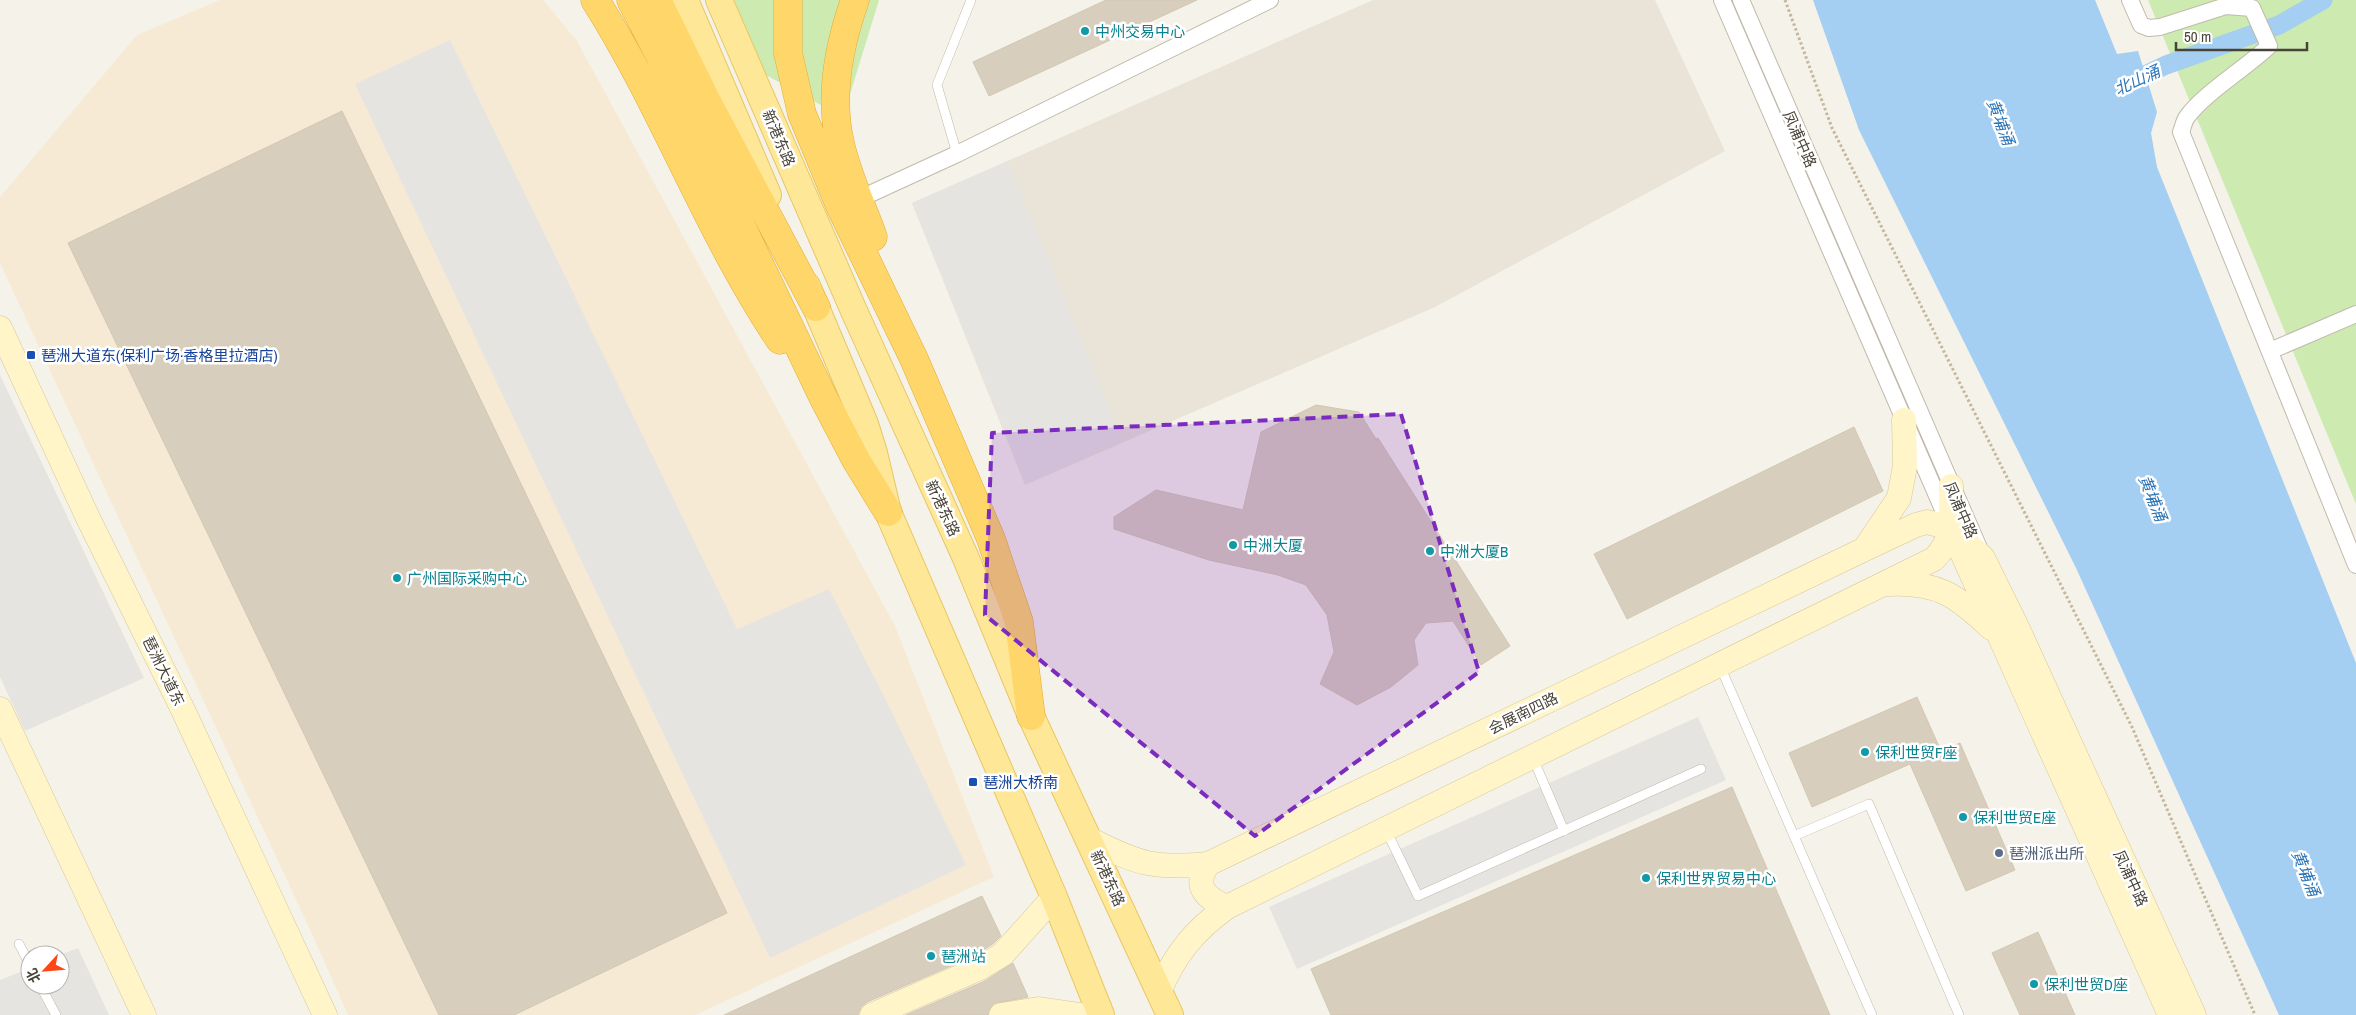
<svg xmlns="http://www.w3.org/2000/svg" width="2356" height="1015" viewBox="0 0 2356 1015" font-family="'Archivo Narrow','Noto Sans SC',sans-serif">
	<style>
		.residential { fill: #e9e4d7 }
		.commercial { fill: #f7ead4 }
		.green { fill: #cdeab1 }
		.parking { fill: #e6e4e0 }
		.water { fill: #a4cef2 }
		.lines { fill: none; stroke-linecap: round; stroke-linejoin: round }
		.canal { stroke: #a4cef2; stroke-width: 19 }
		.building { fill: #d7cebe; stroke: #d2c7b1 }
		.lane-casing { stroke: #c1baab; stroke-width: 10 }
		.street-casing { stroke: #c1baab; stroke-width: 18 }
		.secondary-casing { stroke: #d6c898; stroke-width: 25 }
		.primary-casing { stroke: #e7c765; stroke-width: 28 }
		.highway-casing { stroke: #e2ac36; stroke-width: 29 }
		.path { stroke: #c3b79c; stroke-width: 3; stroke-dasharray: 2.5 2.5; stroke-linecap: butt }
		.lane { stroke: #fff; stroke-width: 9 }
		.street { stroke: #fff; stroke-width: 16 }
		.secondary { stroke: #fff5c9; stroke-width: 24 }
		.primary { stroke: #ffe798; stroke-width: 26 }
		.highway { stroke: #ffd66a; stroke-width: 28 }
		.marked { fill: #7b2cbf; fill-opacity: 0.2; stroke: #7b2cbf; stroke-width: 4; stroke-dasharray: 10 6; stroke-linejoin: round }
		.culture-dot { fill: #0f9aa8; stroke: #fff; stroke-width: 2 }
		.transit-dot { fill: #1a4fb4; stroke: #fff; stroke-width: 2 }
		.service-dot { fill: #5c6f8a; stroke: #fff; stroke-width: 2 }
		.labels { text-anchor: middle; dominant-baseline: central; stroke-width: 5; stroke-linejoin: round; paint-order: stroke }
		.culture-label { font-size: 15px; fill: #0d838f; stroke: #fff; text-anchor: start }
		.street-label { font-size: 15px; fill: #494337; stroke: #fff }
		.transit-label { font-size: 15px; fill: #164399; stroke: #fff; text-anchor: start }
		.service-label { font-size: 15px; fill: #4e5e75; stroke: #fff; text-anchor: start }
		.water-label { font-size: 16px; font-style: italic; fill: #2c75b8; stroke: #fff }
	</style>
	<rect width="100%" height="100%" fill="#f5f2e9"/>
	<path class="residential" d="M 1373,0 L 1655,0 L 1725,151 L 1435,307 L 1025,485 L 912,203 Z"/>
	<path class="commercial" d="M 220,0 L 543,0 L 577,41 L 895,626 L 994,877 L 695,1015 L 348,1015 L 312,934 L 0,263 L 0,197 L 137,35 Z"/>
	<path class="green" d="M 734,0 L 879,0 L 843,117 L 764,74 Z
		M 2148,0 L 2356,0 L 2356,504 Z"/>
	<path class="parking" d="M 450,40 L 737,629 L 829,589 L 886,700 L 966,865 L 770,958 L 355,84 Z
		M 1008,161 L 1122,439 L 1026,482 L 912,203 Z
		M 0,375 L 144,678 L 25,731 L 0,677 Z
		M 1698,717 L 1726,780 L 1297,969 L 1269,907 Z
		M 78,948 L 109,1015 L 0,1015 L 0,980 L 30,968 L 30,985 L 60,985 L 60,955 Z"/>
	<path class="water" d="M 1813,0 L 2095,0 L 2117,54 L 2138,51 L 2157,112 L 2151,133 L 2157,167 L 2356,663 L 2356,1015 L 2279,1015 L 2076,568 L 1859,130 Z"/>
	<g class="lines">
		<path class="canal" d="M 2124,85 L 2166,65 L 2279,25 L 2323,0"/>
	</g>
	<path class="building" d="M 1106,0 L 1197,0 L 989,96 L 973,62 Z
		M 342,111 L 727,913 L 514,1015 L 439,1015 L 68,243 Z
		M 1316,405 L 1359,412 L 1376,439 L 1378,438 L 1510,646 L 1481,665 L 1453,621 L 1426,623 L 1414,640 L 1418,665 L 1391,687 L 1357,705 L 1320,684 L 1334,652 L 1327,615 L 1306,585 L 1278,575 L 1209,560 L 1114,529 L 1114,517 L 1156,490 L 1243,510 L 1261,432 Z
		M 1854,427 L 1883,491 L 1627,619 L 1594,554 Z
		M 1917,697 L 1941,751 L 1960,743 L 2015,870 L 1966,891 L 1910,764 L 1812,807 L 1789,753 Z
		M 1732,787 L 1830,1015 L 1331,1015 L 1311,969 Z
		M 982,896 L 1001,936 L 994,943 L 974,956 L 867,1002 L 861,1007 L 858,1015 L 724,1015 Z
		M 2038,932 L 2075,1015 L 2020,1015 L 1992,953 Z
		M 1013,963 L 1028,997 L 993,1004 L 988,1015 L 906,1015 L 985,981 Z"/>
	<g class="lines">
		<defs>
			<path id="lane" d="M 957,154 L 937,85 L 971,0
				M 1720,666 L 1872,1015
				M 1533,758 L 1564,831
				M 1386,830 L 1418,896 L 1701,769
				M 1794,836 L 1869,804 L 1959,1015
				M 19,944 L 30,965
				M 40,985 L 56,1015"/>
			<path id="street" d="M 1722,0 L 1948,521
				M 1741,0 L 1979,548
				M 2130,0 L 2141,25 L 2149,28 L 2160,27 L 2226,6 L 2252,8 L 2269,46 C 2246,68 2203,94 2187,117 C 2184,121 2183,127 2181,132 L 2356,565
				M 859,199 L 957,154 L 1270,0
				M 2270,351 L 2356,314"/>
			<path id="secondary" d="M 0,328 L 88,518 L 183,710 L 325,1015
				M 1955,537 L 2170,1015
				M 1866,547 L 1899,498 L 1905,466 L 1904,420
				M 1887,584 C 1937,581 1956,595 1991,628
				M 0,709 L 144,1015
				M 1091,840 C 1138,864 1154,869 1208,864 L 1865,549 L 1916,525 L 1927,522 L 1952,528 L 1983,558 L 2017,627 L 2194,1015
				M 1208,864 C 1193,886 1205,898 1227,907
				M 1160,990 C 1175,954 1195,930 1227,907 L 1934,559 C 1955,539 1951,514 1951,486
				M 872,1015 L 980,968 L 1003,954 L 1054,897
				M 1001,1015 L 1039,1009 L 1080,1015"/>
			<path id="primary" d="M 685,0 L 768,195
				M 719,0 L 854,311 L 965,556 L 1031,716 L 1170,1015
				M 807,286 L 865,424 L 874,453 L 888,512 L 1054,897 L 1101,1015"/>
			<path id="highway" d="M 595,0 C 664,109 708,233 780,340
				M 631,0 L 659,54 L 823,397 L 856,460 L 888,512
				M 657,0 L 705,98 L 816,307
				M 788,0 L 788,53 L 802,114 L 840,206 L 914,359 L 991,539 L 1019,622 L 1031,716
				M 855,0 C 839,45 829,95 840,143 C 847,175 862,206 873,237"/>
		</defs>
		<use href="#lane" class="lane-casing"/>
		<use href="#street" class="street-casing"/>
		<use href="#secondary" class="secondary-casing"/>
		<use href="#primary" class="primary-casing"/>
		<use href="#highway" class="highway-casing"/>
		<path class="path" d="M 1785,0 L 1832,128 L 2132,727 L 2255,1015"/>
		<use href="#lane" class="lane"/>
		<use href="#street" class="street"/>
		<use href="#secondary" class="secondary"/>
		<use href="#primary" class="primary"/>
		<use href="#highway" class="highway"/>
	</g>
	<path class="marked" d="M 1401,414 L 1479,672 L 1255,836 L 985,615 L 992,433 Z"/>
	<g class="culture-dot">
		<circle cx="1085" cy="31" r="5"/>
		<circle cx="1233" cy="545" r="5"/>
		<circle cx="1430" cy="551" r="5"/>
		<circle cx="397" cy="578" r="5"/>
		<circle cx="1865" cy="752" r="5"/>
		<circle cx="1963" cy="817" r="5"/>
		<circle cx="1646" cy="878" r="5"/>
		<circle cx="931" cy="956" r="5"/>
		<circle cx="2034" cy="984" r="5"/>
	</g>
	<g class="transit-dot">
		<rect x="26" y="350" width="10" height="10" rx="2.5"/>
		<rect x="968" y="777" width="10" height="10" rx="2.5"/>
	</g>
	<circle class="service-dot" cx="1999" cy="853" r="5"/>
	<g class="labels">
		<g class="culture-label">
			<text x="1095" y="31">中州交易中心</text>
			<text x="1243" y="545">中洲大厦</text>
			<text x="1440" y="551">中洲大厦B</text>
			<text x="407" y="578">广州国际采购中心</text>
			<text x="1875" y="752">保利世贸F座</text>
			<text x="1973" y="817">保利世贸E座</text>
			<text x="1656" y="878">保利世界贸易中心</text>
			<text x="941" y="956">琶洲站</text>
			<text x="2044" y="984">保利世贸D座</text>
		</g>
		<g class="street-label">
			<text transform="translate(779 138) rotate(67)">新港东路</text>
			<text transform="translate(1800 139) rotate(66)">凤浦中路</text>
			<text transform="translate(943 508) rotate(65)">新港东路</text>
			<text transform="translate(1961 510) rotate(66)">凤浦中路</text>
			<text transform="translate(164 671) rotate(64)">琶洲大道东</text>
			<text transform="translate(1523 713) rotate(-26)">会展南四路</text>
			<text transform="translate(1108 878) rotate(65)">新港东路</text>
			<text transform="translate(2131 878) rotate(65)">凤浦中路</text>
		</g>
		<g class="transit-label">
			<text x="41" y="355">琶洲大道东(保利广场·香格里拉酒店)</text>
			<text x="983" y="782">琶洲大桥南</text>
		</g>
		<g class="service-label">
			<text x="2009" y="853">琶洲派出所</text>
		</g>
		<g class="water-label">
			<text transform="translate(2137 80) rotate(-25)">北山涌</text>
			<text transform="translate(2001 122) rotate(69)">黄埔涌</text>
			<text transform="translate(2153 498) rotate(68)">黄埔涌</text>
			<text transform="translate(2306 873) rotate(68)">黄埔涌</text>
		</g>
	</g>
	<g transform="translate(45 970) rotate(244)"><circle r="24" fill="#ffffff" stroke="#b6b4af"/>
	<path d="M0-4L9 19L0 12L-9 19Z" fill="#ff4616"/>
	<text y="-8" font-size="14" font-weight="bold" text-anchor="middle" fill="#494337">北</text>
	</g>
	<path d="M2176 42v8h131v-8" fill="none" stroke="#494337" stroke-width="2.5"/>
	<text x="2184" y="42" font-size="15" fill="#494337" stroke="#ffffff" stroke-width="4" paint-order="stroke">50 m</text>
</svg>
